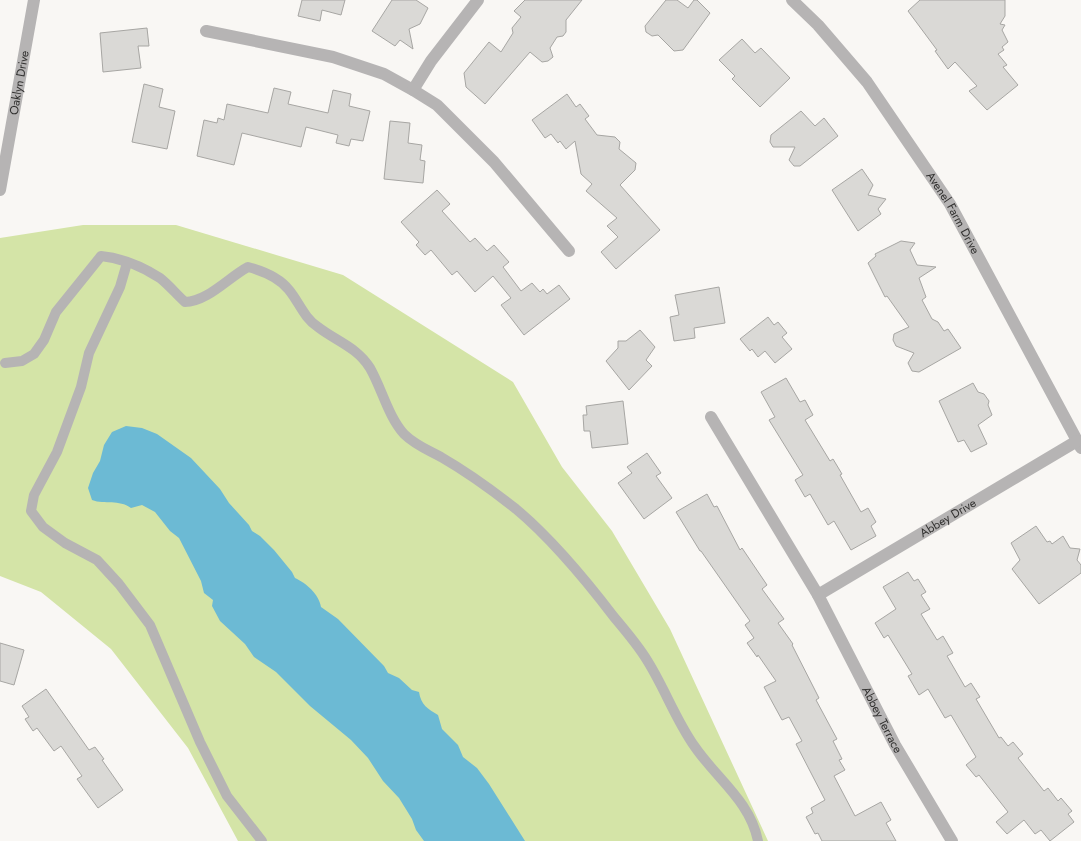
<svg xmlns="http://www.w3.org/2000/svg" width="1081" height="841" viewBox="0 0 1081 841" font-family="Jost,sans-serif">
	<style>
		.green { fill: #d4e4a7 }
		.water { fill: #6cbad4 }
		.building { fill: #dad9d6; stroke: #a7a6a3 }
		.lines { fill: none; stroke-linecap: round; stroke-linejoin: round }
		.service { stroke: #b6b4b4; stroke-width: 10 }
		.minor { stroke: #b6b4b4; stroke-width: 12 }
		.tertiary { stroke: #b6b4b4; stroke-width: 12 }
		.labels { text-anchor: middle; dominant-baseline: central; stroke-width: 4; stroke-linejoin: round; paint-order: stroke }
		.street-label { font-size: 12px; fill: #323130; stroke: #fff }
	</style>
	<rect width="100%" height="100%" fill="#f9f7f4"/>
	<path class="green" d="M 83,225 L 176,225 L 343,275 L 513,382 L 562,467 L 612,531 L 670,629 L 768,841 L 238,841 L 188,748 L 111,649 L 41,592 L 0,576 L 0,238 Z"/>
	<path class="water" d="M 126,426 L 142,428 L 157,434 L 191,458 L 220,489 L 229,503 L 249,525 L 252,531 L 260,536 L 274,550 L 292,572 L 295,578 C 306,583 319,594 321,607 L 338,619 L 384,666 L 388,673 L 399,678 L 412,690 L 419,692 C 421,705 428,709 438,715 L 442,729 L 458,745 L 463,757 L 477,768 L 489,784 L 525,841 L 424,841 L 416,830 L 412,819 L 399,798 L 383,781 L 368,758 L 351,740 L 310,706 L 276,672 L 254,657 L 245,644 L 220,621 L 212,606 L 213,600 L 204,593 L 201,581 L 179,538 L 170,531 L 155,512 L 142,505 L 131,508 C 119,499 105,505 92,500 L 88,488 L 93,473 L 100,461 L 104,445 L 112,432 Z"/>
	<path class="building" d="M 302,0 L 345,0 L 341,15 L 322,10 L 320,21 L 298,16 Z
		M 392,0 L 416,0 L 428,8 L 420,24 L 409,29 L 413,49 L 400,40 L 395,46 L 372,31 Z
		M 525,0 L 582,0 L 566,20 L 566,32 L 563,36 L 557,37 L 550,48 L 553,57 L 548,61 L 542,62 L 530,52 L 485,104 L 466,87 L 464,73 L 489,42 L 501,52 L 513,33 L 512,28 L 521,17 L 514,11 Z
		M 666,0 L 677,0 L 688,8 L 694,0 L 697,0 L 710,13 L 683,50 L 674,51 L 658,35 L 652,36 L 646,32 L 645,26 Z
		M 920,0 L 1005,0 L 1005,16 L 1000,24 L 1005,25 L 1002,30 L 1008,42 L 1002,47 L 1004,50 L 998,54 L 1007,65 L 1003,67 L 1018,85 L 987,110 L 969,91 L 977,86 L 955,62 L 948,69 L 935,51 L 937,50 L 908,11 Z
		M 147,28 L 149,46 L 138,46 L 141,68 L 103,72 L 100,33 Z
		M 742,39 L 755,53 L 761,48 L 790,78 L 760,107 L 732,79 L 735,76 L 719,60 Z
		M 144,84 L 163,89 L 159,107 L 175,111 L 167,149 L 132,142 Z
		M 274,88 L 291,92 L 288,104 L 328,113 L 333,90 L 351,94 L 349,106 L 370,111 L 363,141 L 351,139 L 349,146 L 336,143 L 338,135 L 306,127 L 301,147 L 242,133 L 234,165 L 197,156 L 204,120 L 217,123 L 218,118 L 224,120 L 227,104 L 268,113 Z
		M 567,94 L 576,107 L 580,104 L 589,116 L 585,119 L 597,135 L 615,137 L 620,142 L 619,149 L 636,163 L 635,170 L 620,185 L 660,230 L 616,269 L 601,252 L 618,237 L 607,226 L 617,218 L 586,191 L 592,184 L 581,174 L 575,141 L 566,149 L 560,141 L 558,143 L 551,134 L 545,138 L 532,120 Z
		M 801,111 L 815,126 L 824,118 L 838,136 L 800,166 L 794,166 L 789,160 L 795,147 L 773,147 L 770,142 L 771,135 Z
		M 390,121 L 410,123 L 408,143 L 422,145 L 420,160 L 425,161 L 423,183 L 384,179 Z
		M 862,169 L 873,185 L 868,195 L 886,199 L 878,209 L 881,214 L 858,231 L 832,190 Z
		M 437,190 L 450,204 L 442,211 L 470,242 L 475,238 L 487,251 L 494,245 L 509,262 L 503,267 L 521,291 L 532,283 L 540,292 L 543,289 L 547,294 L 559,285 L 570,299 L 524,335 L 501,305 L 511,298 L 493,276 L 475,292 L 457,271 L 452,275 L 431,250 L 425,255 L 416,245 L 419,242 L 401,222 Z
		M 901,241 L 915,243 L 910,250 L 917,265 L 936,267 L 919,278 L 926,297 L 922,300 L 932,319 L 938,322 L 944,331 L 948,329 L 961,348 L 919,372 L 912,371 L 908,363 L 914,353 L 896,346 L 893,340 L 894,334 L 909,327 L 887,296 L 885,297 L 868,263 L 876,256 L 875,254 Z
		M 719,287 L 725,323 L 694,328 L 695,338 L 674,341 L 670,317 L 679,315 L 675,295 Z
		M 768,317 L 774,325 L 778,322 L 787,333 L 782,337 L 792,349 L 775,363 L 765,351 L 758,357 L 752,349 L 750,351 L 740,339 Z
		M 640,330 L 655,347 L 646,360 L 652,366 L 629,390 L 606,361 L 618,348 L 618,341 L 626,341 Z
		M 786,378 L 800,402 L 805,400 L 813,415 L 805,420 L 830,461 L 833,459 L 842,474 L 840,475 L 861,512 L 868,508 L 876,522 L 871,526 L 876,536 L 851,550 L 834,521 L 828,525 L 810,494 L 805,497 L 795,480 L 803,475 L 769,420 L 775,417 L 761,392 Z
		M 973,383 L 978,392 L 984,394 L 989,401 L 988,405 L 992,415 L 978,425 L 987,444 L 971,452 L 964,440 L 958,442 L 939,401 Z
		M 623,401 L 628,444 L 592,448 L 590,431 L 584,431 L 583,415 L 587,415 L 586,406 Z
		M 647,453 L 661,473 L 656,476 L 672,498 L 644,519 L 618,483 L 632,473 L 627,467 Z
		M 707,494 L 714,507 L 717,506 L 740,550 L 742,548 L 767,585 L 762,589 L 784,619 L 778,623 L 793,644 L 792,645 L 819,698 L 816,700 L 837,739 L 833,741 L 842,759 L 839,760 L 845,770 L 834,776 L 855,816 L 881,802 L 891,820 L 886,823 L 896,841 L 822,841 L 818,833 L 815,834 L 806,817 L 813,813 L 811,808 L 825,800 L 796,744 L 802,741 L 789,717 L 782,720 L 764,687 L 776,681 L 758,655 L 757,657 L 747,643 L 754,638 L 745,625 L 750,621 L 701,551 L 700,551 L 676,512 Z
		M 1036,526 L 1047,542 L 1050,541 L 1052,544 L 1063,536 L 1070,548 L 1080,549 L 1077,560 L 1081,565 L 1081,573 L 1039,604 L 1012,569 L 1020,560 L 1011,543 Z
		M 908,572 L 914,581 L 918,579 L 926,592 L 921,595 L 930,609 L 921,614 L 937,640 L 943,636 L 953,653 L 947,656 L 965,687 L 971,683 L 980,697 L 976,699 L 999,738 L 1001,737 L 1008,746 L 1013,742 L 1023,754 L 1018,758 L 1044,791 L 1048,788 L 1058,801 L 1061,798 L 1072,811 L 1068,814 L 1074,822 L 1050,841 L 1041,830 L 1035,834 L 1024,820 L 1007,834 L 996,822 L 1008,812 L 979,775 L 976,777 L 966,765 L 976,757 L 951,715 L 945,718 L 928,689 L 919,695 L 908,676 L 912,674 L 888,635 L 884,638 L 875,623 L 896,609 L 883,587 Z
		M 0,643 L 24,650 L 14,685 L 0,681 Z
		M 46,689 L 89,750 L 95,747 L 104,759 L 102,760 L 123,790 L 98,808 L 77,779 L 82,776 L 61,746 L 54,751 L 37,728 L 33,731 L 25,719 L 29,717 L 22,706 Z"/>
	<g class="lines">
		<path class="service" d="M 127,263 L 120,287 L 89,353 L 81,387 L 57,452 L 34,495 L 31,511 L 43,527 L 65,543 L 97,560 L 119,584 L 150,625 L 200,742 L 227,796 L 262,841
			M 5,363 L 22,361 L 34,354 L 44,340 L 56,312 L 101,256 C 121,258 143,267 160,278 C 169,285 177,295 185,302 C 207,302 229,277 248,267 C 263,271 279,277 289,290 C 299,302 304,318 318,327 C 336,341 357,347 370,368 C 382,389 388,416 404,434 C 415,445 428,450 441,457 C 467,472 492,490 516,509 C 553,540 585,579 614,617 C 625,630 636,643 645,657 C 664,686 675,719 695,747 C 717,779 750,801 758,841"/>
		<g class="minor">
			<path id="s1" d="M 792,0 L 818,25 L 867,82 L 950,204 L 1081,448"/>
			<path d="M 206,31 L 333,57 L 384,74 L 413,90 L 437,105 L 494,162 L 569,251"/>
			<path d="M 413,90 L 431,61 L 478,0"/>
			<path id="s2" d="M 711,417 L 818,595 L 895,745 L 952,841"/>
			<path id="s3" d="M 818,595 L 1077,441"/>
		</g>
		<path class="tertiary" id="s4" d="M 0,190 L 34,0"/>
	</g>
	<g class="labels">
		<g class="street-label">
			<text stroke="none"><textPath href="#s4" startOffset="109">Oaklyn Drive</textPath></text>
			<text stroke="none"><textPath href="#s1" startOffset="268">Avenel Farm Drive</textPath></text>
			<text stroke="none"><textPath href="#s3" startOffset="151">Abbey Drive</textPath></text>
			<text stroke="none"><textPath href="#s2" startOffset="348">Abbey Terrace</textPath></text>
		</g>
	</g>
</svg>
